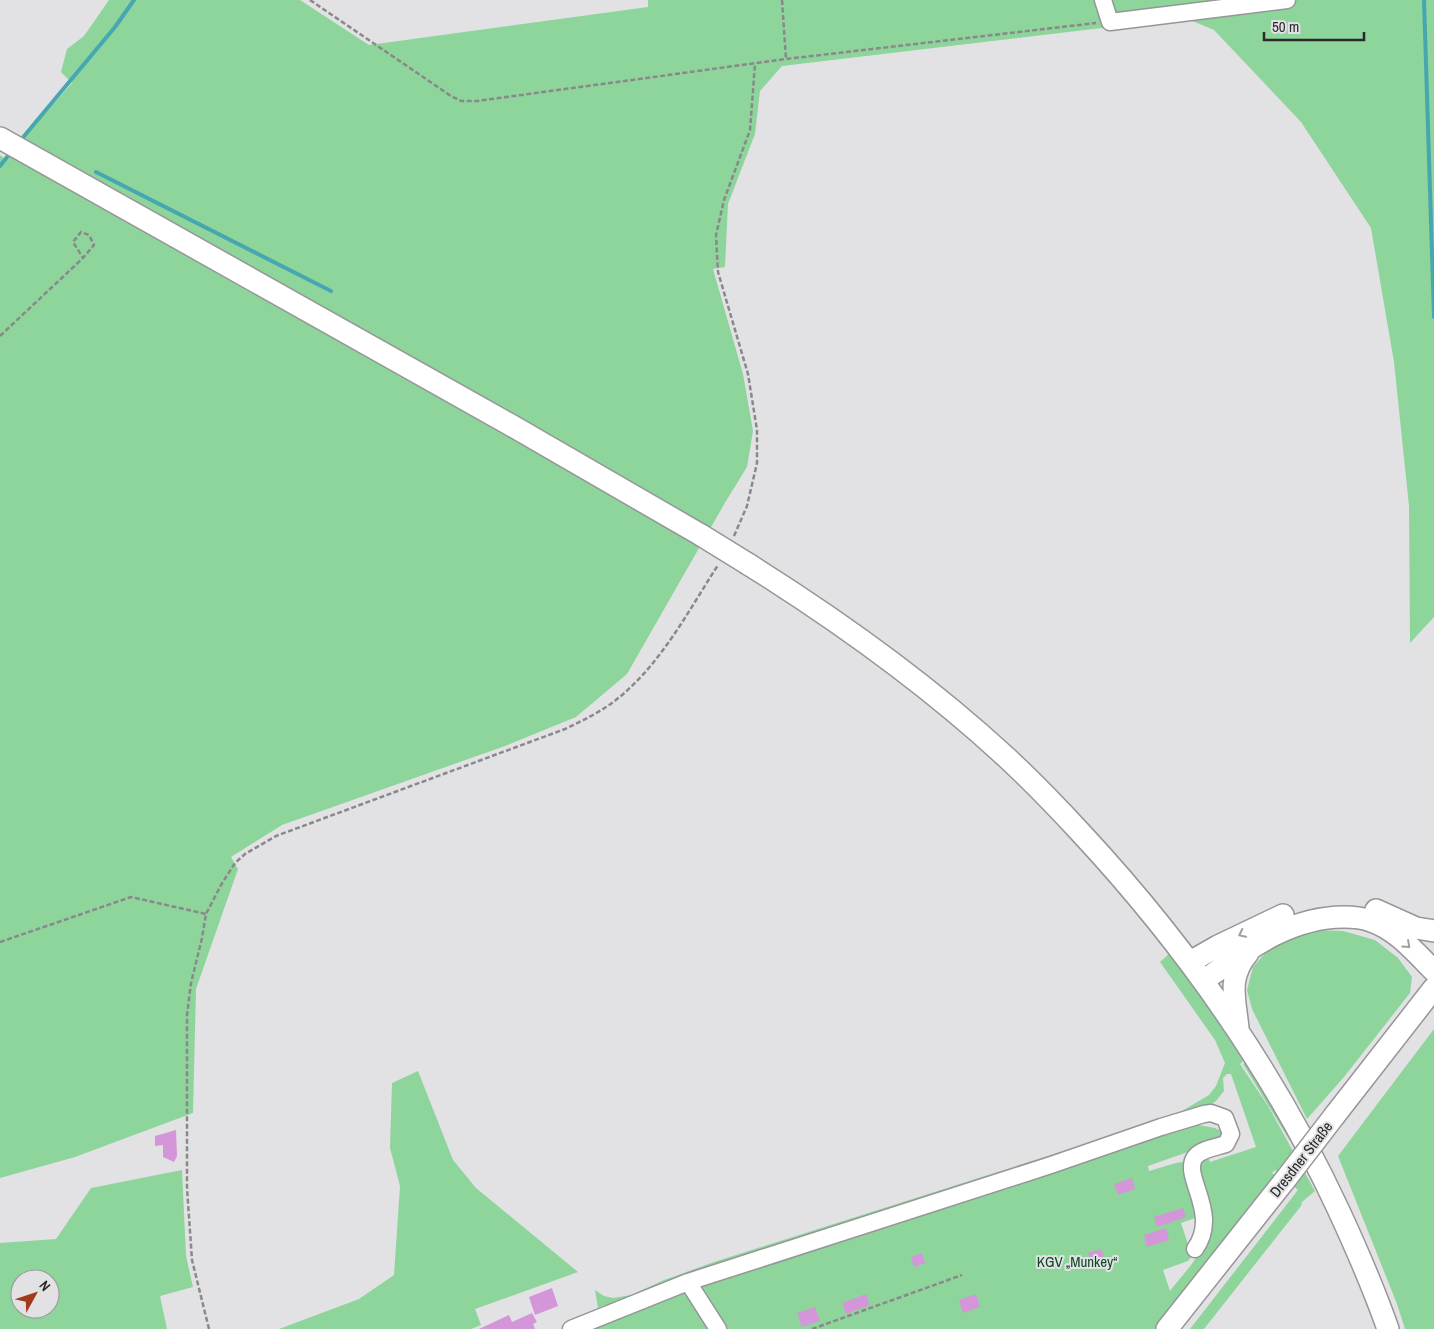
<svg xmlns="http://www.w3.org/2000/svg" width="1434" height="1329" viewBox="0 0 1434 1329" font-family="'Archivo Narrow',sans-serif">
	<style>
		.green { fill: #8dd59b; fill-rule: evenodd }
		.lines { fill: none; stroke-linecap: round; stroke-linejoin: round }
		.stream { stroke: #47a7b1; stroke-width: 4 }
		.building { fill: #d495d9 }
		.minor-casing { stroke: #969698; stroke-width: 19 }
		.major-casing { stroke: #969698; stroke-width: 24 }
		.path { stroke: #89898b; stroke-width: 2.5; stroke-dasharray: 5 2.5; stroke-linecap: butt }
		.minor { stroke: #fff; stroke-width: 16 }
		.major { stroke: #fff; stroke-width: 21 }
		.major-bridge-casing { stroke: #969698; stroke-width: 24; stroke-linecap: butt }
		.major-bridge { stroke: #fff; stroke-width: 21 }
		.oneway { stroke: #9f9fa0 }
		.labels { text-anchor: middle; dominant-baseline: central; stroke-width: 4; stroke-linejoin: round; paint-order: stroke }
		.street-label { font-size: 15px; fill: #2a2a2b; stroke: #e2e2e5 }
		.park-label { font-size: 15px; fill: #0d4820; stroke: #e2e2e5 }
	</style>
	<rect width="100%" height="100%" fill="#e2e2e5"/>
	<path class="green" d="M 109,0 L 300,0 L 369,45 L 648,7 L 648,0 L 1434,0 L 1434,617 L 1410,643 L 1409,506 L 1394,362 L 1371,228 L 1301,122 L 1214,30 L 1185,18 L 782,66 L 760,91 L 755,134 L 728,204 L 725,267 L 713,269 L 743,374 L 753,431 L 747,467 L 726,501 L 627,674 L 576,717 L 505,746 L 282,825 L 231,857 L 238,869 L 196,989 L 193,1113 L 75,1157 L 0,1178 L 0,155 L 5,159 L 72,83 L 61,72 L 67,49 L 84,36 Z
		M 1315,930 L 1343,931 L 1375,940 L 1398,958 L 1412,977 L 1410,993 L 1344,1077 L 1307,1119 L 1252,1009 L 1247,990 L 1253,967 L 1267,951 L 1285,938 Z
		M 1169,954 L 1245,1059 L 1240,1064 L 1268,1106 L 1315,1191 L 1302,1202 L 1301,1206 L 1204,1329 L 1190,1329 L 1298,1190 L 1275,1170 L 1272,1173 L 1276,1176 L 1157,1329 L 722,1329 L 698,1289 L 697,1284 L 1053,1168 L 1163,1130 L 1193,1124 L 1215,1128 L 1221,1131 L 1221,1139 L 1219,1141 L 1148,1166 L 1149,1171 L 1176,1163 L 1183,1162 L 1201,1210 L 1198,1217 L 1181,1223 L 1192,1256 L 1188,1261 L 1163,1270 L 1170,1291 C 1182,1275 1202,1256 1206,1236 C 1207,1228 1208,1220 1206,1212 C 1202,1194 1182,1163 1207,1153 L 1210,1162 L 1256,1147 L 1231,1074 L 1227,1074 L 1223,1078 L 1224,1091 L 1216,1101 L 1210,1106 L 1186,1116 L 1049,1162 L 685,1279 L 607,1312 L 605,1305 L 598,1308 L 595,1290 L 604,1296 L 613,1298 L 631,1295 L 664,1280 L 714,1262 L 1101,1139 L 1182,1111 L 1209,1095 L 1216,1086 L 1225,1063 L 1215,1040 L 1160,962 Z
		M 1434,1029 L 1434,1329 L 1405,1329 L 1397,1304 L 1338,1156 Z
		M 1246,1061 L 1293,1139 L 1290,1141 L 1243,1064 Z
		M 418,1071 L 453,1160 L 476,1188 L 578,1272 L 475,1309 L 481,1325 L 471,1329 L 279,1329 L 359,1299 L 394,1275 L 400,1186 L 390,1148 L 392,1083 Z
		M 182,1170 L 186,1256 L 193,1287 L 160,1296 L 167,1329 L 0,1329 L 0,1243 L 56,1239 L 91,1188 ZM 20,1279 L 50,1279 L 50,1309 L 20,1309 Z
		M 682,1288 L 713,1329 L 581,1329 Z"/>
	<g class="lines">
		<path class="stream" d="M 1424,0 L 1434,317
			M 20,141 L 115,27 L 134,0
			M 0,166 L 11,152
			M 96,172 L 331,291"/>
	</g>
	<path class="building" d="M 176,1130 L 177,1156 L 174,1162 L 163,1157 L 163,1145 L 155,1146 L 155,1136 Z
		M 1132,1178 L 1135,1189 L 1118,1195 L 1114,1184 Z
		M 1183,1208 L 1186,1217 L 1157,1227 L 1154,1217 Z
		M 1166,1228 L 1169,1240 L 1147,1247 L 1144,1235 Z
		M 1101,1249 L 1106,1263 L 1093,1267 L 1088,1253 Z
		M 922,1253 L 925,1263 L 914,1267 L 911,1257 Z
		M 552,1288 L 558,1306 L 535,1315 L 529,1297 Z
		M 866,1294 L 870,1305 L 846,1314 L 842,1303 Z
		M 976,1294 L 980,1307 L 963,1313 L 959,1300 Z
		M 815,1307 L 820,1321 L 802,1327 L 797,1313 Z
		M 532,1313 L 537,1322 L 533,1324 L 535,1329 L 479,1329 L 509,1315 L 512,1322 Z"/>
	<g class="lines">
		<defs>
			<path id="minor" d="M 1103,0 L 1110,22 L 1287,0
				M 688,1282 L 718,1329
				M 571,1329 L 688,1282 L 1051,1165 L 1161,1127 L 1204,1114 L 1211,1113 L 1225,1118 L 1231,1134 L 1226,1144 C 1217,1147 1201,1149 1195,1157 C 1181,1176 1221,1213 1195,1249"/>
			<path id="major" d="M 0,138 L 509,424 L 701,535
				M 748,564 C 839,621 927,684 1006,757 C 1032,781 1057,807 1081,833 C 1186,946 1274,1071 1339,1211 C 1357,1250 1374,1289 1388,1329
				M 1376,910 L 1416,928 L 1434,931
				M 1190,962 L 1218,946 L 1283,915
				M 1203,981 C 1247,950 1289,917 1344,917 C 1353,917 1363,918 1371,921 C 1396,929 1416,953 1434,971
				M 1238,1028 C 1235,998 1227,978 1248,953
				M 1335,1115 L 1434,988
				M 1167,1329 L 1285,1180"/>
		</defs>
		<use href="#minor" class="minor-casing"/>
		<use href="#major" class="major-casing"/>
		<path class="path" d="M 310,0 L 451,96 L 461,101 L 477,101 L 786,59 L 1096,23
			M 782,0 L 786,59
			M 0,336 L 83,258 L 94,245 L 89,235 L 81,232 L 73,242 L 83,258
			M 734,536 L 747,506 L 757,463 L 757,430 L 748,374 L 718,272 L 716,235 L 724,200 L 750,130 L 755,64
			M 0,942 L 131,897 L 206,914
			M 209,1329 L 192,1260 L 187,1188 L 187,1015 L 191,983 L 202,938 L 206,914 L 221,885 L 235,863 L 245,854 L 276,836 L 565,729 C 582,721 598,713 612,703 C 659,668 687,613 718,565
			M 812,1329 L 962,1275"/>
		<use href="#minor" class="minor"/>
		<use href="#major" class="major"/>
		<defs>
			<path id="major-bridge" d="M 701,535 L 748,564
				M 1285,1180 L 1335,1115"/>
		</defs>
		<use href="#major-bridge" class="major-bridge-casing"/>
		<use href="#major-bridge" class="major-bridge"/>
	</g>
	<defs><path id="oneway-chevron" d="M-2-3.5L2.5 0L-2 3.5" fill="none" stroke-width="1.6" stroke-linecap="round" stroke-linejoin="round" transform="scale(1.25)"/></defs>
	<g class="oneway">
		<use href="#oneway-chevron" transform="translate(1242 934) rotate(154)"/>
		<use href="#oneway-chevron" transform="translate(1407 945) rotate(42)"/>
	</g>
	<g class="labels">
		<g class="street-label">
			<text transform="translate(1301 1159) rotate(-52)">Dresdner Straße</text>
		</g>
		<g class="park-label">
			<text x="1077" y="1261">KGV „Munkey“</text>
		</g>
	</g>
	<g transform="translate(35 1294) rotate(50)"><circle r="24" fill="#e2e2e5" stroke="#98989b"/>
	<path d="M0-4L9 19L0 12L-9 19Z" fill="#a23b19"/>
	<text y="-8" font-size="14" font-weight="bold" text-anchor="middle" fill="#2a2a2b">N</text>
	</g>
	<path d="M1264 32v8h100v-8" fill="none" stroke="#2a2a2b" stroke-width="2.5"/>
	<text x="1272" y="32" font-size="15" fill="#2a2a2b" stroke="#e2e2e5" stroke-width="4" paint-order="stroke">50 m</text>
</svg>
